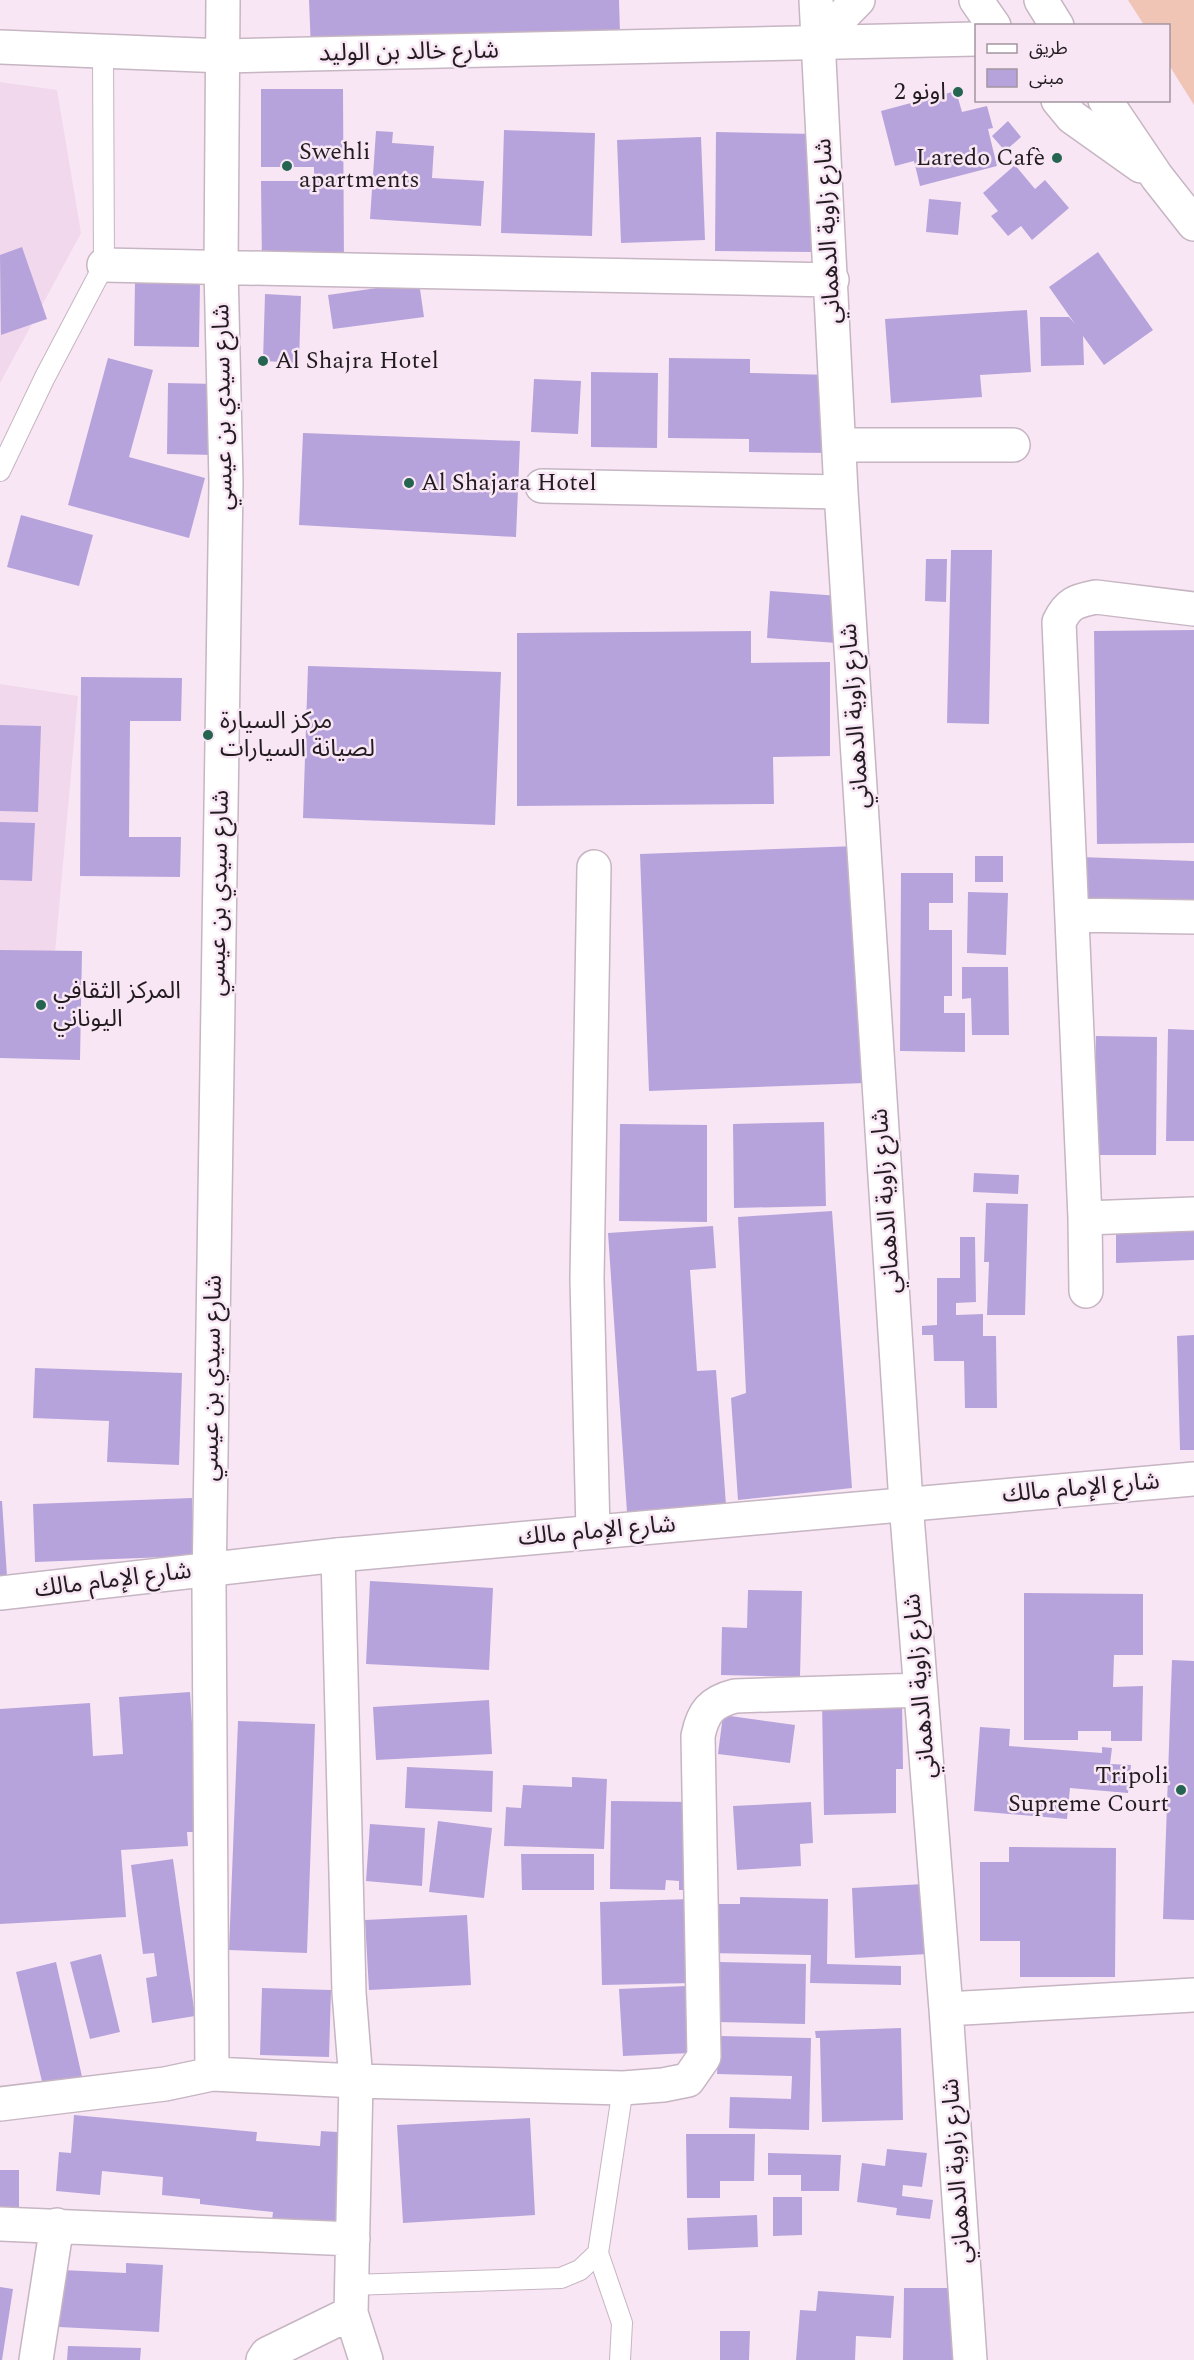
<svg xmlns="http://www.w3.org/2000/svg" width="1194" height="2360" viewBox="0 0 1194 2360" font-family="Spectral,'Noto Sans Arabic',serif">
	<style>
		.built { fill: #f1d8ec }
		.green { fill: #f1c5b6 }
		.building { fill: #b7a3db }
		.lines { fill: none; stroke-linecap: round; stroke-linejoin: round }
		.service-casing { stroke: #c6b5c2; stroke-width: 22 }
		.minor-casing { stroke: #c6b5c2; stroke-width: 36 }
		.tertiary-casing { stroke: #c6b5c2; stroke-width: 36 }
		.secondary-casing { stroke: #c6b5c2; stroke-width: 36 }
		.service { stroke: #fff; stroke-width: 20 }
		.minor { stroke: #fff; stroke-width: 33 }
		.tertiary { stroke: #fff; stroke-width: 33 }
		.secondary { stroke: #fff; stroke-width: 33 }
		.poi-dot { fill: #246451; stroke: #f8e6f4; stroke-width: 2 }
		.labels { text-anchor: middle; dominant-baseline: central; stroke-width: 5; stroke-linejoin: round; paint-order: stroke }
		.street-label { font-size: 24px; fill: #221c21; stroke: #f8e6f4 }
		.poi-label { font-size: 24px; fill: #221c21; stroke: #f8e6f4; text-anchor: start }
	</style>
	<rect width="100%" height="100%" fill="#f8e6f4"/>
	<path class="built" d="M 0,82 L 57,90 L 81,233 L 0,383 Z
		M 0,684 L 78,696 L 55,953 L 0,951 Z"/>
	<path class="green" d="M 1128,0 L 1194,0 L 1194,105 L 1169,65 L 1168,26 L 1144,25 Z"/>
	<path class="building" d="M 309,0 L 619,0 L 620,33 L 311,50 Z
		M 261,89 L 343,89 L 344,267 L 262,268 L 261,181 L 314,181 L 314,167 L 261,167 Z
		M 956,91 L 962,112 L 987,106 L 993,128 L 988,129 L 997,166 L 920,186 L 914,161 L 895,166 L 881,111 Z
		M 1008,121 L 1021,137 L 1005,151 L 992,136 Z
		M 504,130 L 595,133 L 592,236 L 501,233 Z
		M 376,131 L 393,132 L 392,143 L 434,146 L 432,178 L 484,181 L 481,226 L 370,219 Z
		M 716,132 L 815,134 L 813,252 L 715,251 Z
		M 701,137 L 705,240 L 621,243 L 617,140 Z
		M 1015,165 L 1035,189 L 1045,180 L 1069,208 L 1032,240 L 1021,226 L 1008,236 L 991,216 L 998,211 L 983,193 Z
		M 929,199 L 961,202 L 958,235 L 926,232 Z
		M 22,247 L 47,319 L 1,335 L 0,255 Z
		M 1098,252 L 1153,330 L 1104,365 L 1083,336 L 1084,365 L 1041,366 L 1040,317 L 1069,317 L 1075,324 L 1049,287 Z
		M 135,282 L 200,283 L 199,347 L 134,346 Z
		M 419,282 L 424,317 L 333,329 L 328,295 Z
		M 265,294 L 301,296 L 299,363 L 263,361 Z
		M 1027,310 L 1031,372 L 980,375 L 982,397 L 891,403 L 885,319 Z
		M 108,358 L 153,370 L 129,457 L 205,478 L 189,538 L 68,505 Z
		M 669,358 L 750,359 L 750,373 L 832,375 L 830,453 L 749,452 L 749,439 L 668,438 Z
		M 591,372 L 658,373 L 657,448 L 591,447 Z
		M 534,379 L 581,381 L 578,434 L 531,432 Z
		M 168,383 L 218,384 L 216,455 L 167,454 Z
		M 303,433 L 520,441 L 516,537 L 299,525 Z
		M 21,515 L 93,535 L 79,586 L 7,567 Z
		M 951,550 L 992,550 L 989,724 L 947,723 Z
		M 926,559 L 947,559 L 946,602 L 925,601 Z
		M 770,591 L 840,596 L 837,643 L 767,638 Z
		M 1194,630 L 1194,843 L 1097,844 L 1094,631 Z
		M 751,631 L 751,663 L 830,662 L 830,756 L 773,757 L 774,804 L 517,806 L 517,633 Z
		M 308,666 L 501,672 L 495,825 L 303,818 Z
		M 81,677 L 182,678 L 181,721 L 130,721 L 129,837 L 181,837 L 180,877 L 80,876 Z
		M 0,725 L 41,726 L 38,812 L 0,811 Z
		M 0,822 L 35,823 L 32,881 L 0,880 Z
		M 857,846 L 866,1083 L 649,1091 L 640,854 Z
		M 975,856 L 1003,856 L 1003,882 L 975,882 Z
		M 1080,857 L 1194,861 L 1194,910 L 1078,906 Z
		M 901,873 L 953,873 L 953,903 L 929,903 L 929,930 L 952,930 L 952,996 L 944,996 L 944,1013 L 965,1013 L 965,1052 L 900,1051 Z
		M 968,892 L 1008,893 L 1006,955 L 967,953 Z
		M 0,950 L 82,951 L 80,1060 L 0,1058 Z
		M 962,967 L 1008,967 L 1009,1035 L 972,1035 L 971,998 L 962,999 Z
		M 1168,1029 L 1194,1030 L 1194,1141 L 1166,1141 Z
		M 1096,1036 L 1157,1037 L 1156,1155 L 1094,1155 Z
		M 824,1122 L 826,1206 L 734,1208 L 733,1124 Z
		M 620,1124 L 707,1125 L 707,1222 L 619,1221 Z
		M 974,1173 L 1019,1175 L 1018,1194 L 973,1192 Z
		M 986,1203 L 1028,1204 L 1025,1315 L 987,1315 L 989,1262 L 984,1262 Z
		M 832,1211 L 852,1488 L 738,1500 L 731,1398 L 746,1393 L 738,1217 Z
		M 1194,1224 L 1194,1260 L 1116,1263 L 1116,1227 Z
		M 713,1226 L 716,1268 L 690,1270 L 697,1371 L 716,1370 L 726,1505 L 627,1512 L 608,1233 Z
		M 960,1237 L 975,1237 L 976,1302 L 956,1303 L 956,1315 L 983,1314 L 983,1336 L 996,1336 L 997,1408 L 965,1408 L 964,1361 L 934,1361 L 933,1335 L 922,1335 L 922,1326 L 937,1325 L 937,1278 L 960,1278 Z
		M 1194,1335 L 1194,1450 L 1180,1450 L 1177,1336 Z
		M 35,1368 L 182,1373 L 179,1465 L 107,1462 L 109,1421 L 33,1418 Z
		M 192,1498 L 193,1556 L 35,1562 L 33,1504 Z
		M 0,1501 L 2,1501 L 7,1576 L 0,1576 Z
		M 370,1581 L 493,1588 L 489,1670 L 366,1664 Z
		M 748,1590 L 802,1591 L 800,1677 L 721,1675 L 722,1627 L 747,1628 Z
		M 1024,1593 L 1143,1594 L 1143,1655 L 1114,1655 L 1113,1687 L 1143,1686 L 1142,1741 L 1111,1741 L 1111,1731 L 1078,1731 L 1078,1740 L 1024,1740 Z
		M 1172,1660 L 1194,1661 L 1194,1920 L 1163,1919 Z
		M 190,1692 L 199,1832 L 187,1832 L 188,1846 L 121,1850 L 126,1917 L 0,1924 L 0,1709 L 90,1703 L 93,1756 L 123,1754 L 119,1697 Z
		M 489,1700 L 492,1754 L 376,1760 L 373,1707 Z
		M 902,1701 L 903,1769 L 896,1769 L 896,1813 L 824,1815 L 822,1702 Z
		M 723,1715 L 795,1725 L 790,1763 L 718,1754 Z
		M 238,1721 L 315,1724 L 307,1953 L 229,1950 Z
		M 980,1727 L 1010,1729 L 1009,1746 L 1102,1753 L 1102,1747 L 1112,1748 L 1110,1764 L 1131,1765 L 1128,1793 L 1070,1788 L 1067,1819 L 974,1811 Z
		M 407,1767 L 493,1771 L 492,1812 L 405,1808 Z
		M 572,1777 L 607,1779 L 604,1849 L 504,1846 L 506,1807 L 521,1808 L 523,1785 L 572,1787 Z
		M 611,1801 L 691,1802 L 690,1890 L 679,1890 L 679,1881 L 666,1880 L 665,1890 L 610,1889 Z
		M 811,1802 L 813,1843 L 800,1844 L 801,1866 L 737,1870 L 733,1806 Z
		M 438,1821 L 492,1828 L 484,1898 L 429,1892 Z
		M 370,1824 L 425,1828 L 422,1886 L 366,1881 Z
		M 1009,1847 L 1116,1848 L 1115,1977 L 1020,1977 L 1020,1941 L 980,1941 L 980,1862 L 1009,1862 Z
		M 521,1854 L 594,1854 L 594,1890 L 522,1890 Z
		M 173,1859 L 195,2016 L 152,2023 L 146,1978 L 157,1976 L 154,1953 L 143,1954 L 131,1865 Z
		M 924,1884 L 928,1954 L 855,1958 L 852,1888 Z
		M 740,1897 L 828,1899 L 827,1964 L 901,1966 L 901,1985 L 810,1983 L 811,1955 L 708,1953 L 710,1904 L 740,1904 Z
		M 691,1899 L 694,1983 L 602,1985 L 600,1902 Z
		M 467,1915 L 471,1985 L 369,1990 L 365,1920 Z
		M 101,1954 L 120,2032 L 90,2039 L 70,1962 Z
		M 56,1962 L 83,2081 L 44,2090 L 16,1972 Z
		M 719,1962 L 806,1964 L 805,2024 L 717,2022 Z
		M 687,1986 L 691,2053 L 623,2056 L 619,1989 Z
		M 262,1988 L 331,1990 L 329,2057 L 260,2055 Z
		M 901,2028 L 903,2120 L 822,2122 L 820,2038 L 816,2038 L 815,2031 Z
		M 719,2036 L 811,2038 L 809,2130 L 729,2128 L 730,2097 L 791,2099 L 792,2076 L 717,2074 Z
		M 74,2115 L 257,2132 L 256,2141 L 320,2146 L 321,2131 L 352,2133 L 343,2236 L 271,2229 L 273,2212 L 200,2204 L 200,2199 L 162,2195 L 163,2177 L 102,2171 L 100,2195 L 56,2191 L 59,2152 L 71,2153 Z
		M 530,2118 L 535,2215 L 403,2223 L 397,2125 Z
		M 686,2134 L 755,2134 L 754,2181 L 720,2181 L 720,2198 L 687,2198 Z
		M 887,2149 L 927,2153 L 922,2187 L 903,2185 L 902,2196 L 933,2200 L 930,2219 L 896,2215 L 897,2208 L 857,2202 L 862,2163 L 885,2166 Z
		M 768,2153 L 841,2155 L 839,2191 L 801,2191 L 801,2175 L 768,2175 Z
		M 0,2170 L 19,2170 L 19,2216 L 0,2216 Z
		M 773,2197 L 802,2197 L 802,2235 L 773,2236 Z
		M 757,2215 L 758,2247 L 688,2250 L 687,2218 Z
		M 126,2263 L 163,2265 L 159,2332 L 59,2327 L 62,2270 L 126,2273 Z
		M 0,2287 L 13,2289 L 2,2360 L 0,2360 Z
		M 904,2288 L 952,2288 L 952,2360 L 903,2360 Z
		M 818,2291 L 894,2296 L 891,2338 L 856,2336 L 855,2360 L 796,2360 L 800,2310 L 816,2311 Z
		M 720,2331 L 750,2331 L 749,2360 L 720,2360 Z
		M 68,2346 L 141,2348 L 140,2360 L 67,2360 Z"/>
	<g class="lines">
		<defs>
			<path id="service" d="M 0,471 L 45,377 L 104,265 L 103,50
				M 598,2253 L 622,2323 L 620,2360
				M 351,2285 L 561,2278 L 580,2270 L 598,2253 L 623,2088"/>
			<path id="minor" d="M 816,0 L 841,492 L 906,1503 L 946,2009 L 970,2360
				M 104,265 L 832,280
				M 839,445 L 1013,445
				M 542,486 L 841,492
				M 1072,915 L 1194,917
				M 1085,1218 L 1194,1214
				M 1086,1291 L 1085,1218 L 1059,622 C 1068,603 1076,601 1096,597 L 1194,609
				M 593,1532 L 587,1279 L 594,867
				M 338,1555 L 349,1993 L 356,2081 L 351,2313 L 366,2360
				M 946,2009 L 1194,1995
				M 212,2074 L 209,1587 L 226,482 L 221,268 L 223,0
				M 0,2104 L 165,2084 L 212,2074 L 356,2081 L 623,2088 L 663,2085 L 688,2080 L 704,2057 L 698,1736 C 703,1712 711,1702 735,1696 L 921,1690
				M 0,2224 L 353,2239
				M 36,2360 L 57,2225
				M 263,2360 L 267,2354 L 351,2313"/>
			<path id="tertiary" d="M 0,47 L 224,56 L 976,39
				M 0,1593 L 338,1555 L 1194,1479"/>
			<path id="secondary" d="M 976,0 L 994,26
				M 1041,0 L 1057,26
				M 817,42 L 858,0
				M 1058,100 L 1072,117 L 1141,166
				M 1105,100 L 1157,177 L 1194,224"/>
		</defs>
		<use href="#service" class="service-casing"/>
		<use href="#minor" class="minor-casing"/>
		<use href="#tertiary" class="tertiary-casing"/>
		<use href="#secondary" class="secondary-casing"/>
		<use href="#service" class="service"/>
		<use href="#minor" class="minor"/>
		<use href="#tertiary" class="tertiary"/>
		<use href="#secondary" class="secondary"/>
	</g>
	<g class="poi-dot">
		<circle cx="958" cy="92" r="6"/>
		<circle cx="1057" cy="158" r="6"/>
		<circle cx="287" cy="166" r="6"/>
		<circle cx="263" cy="361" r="6"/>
		<circle cx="409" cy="483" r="6"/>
		<circle cx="208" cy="735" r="6"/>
		<circle cx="41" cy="1005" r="6"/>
		<circle cx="1181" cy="1790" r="6"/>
	</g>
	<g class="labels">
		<g class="street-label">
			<text transform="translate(409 52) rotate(-1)">شارع خالد بن الوليد</text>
			<text transform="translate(828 231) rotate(-93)">شارع زاوية الدهماني</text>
			<text transform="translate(223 407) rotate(-91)">شارع سيدي بن عيسي</text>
			<text transform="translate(855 716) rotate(-94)">شارع زاوية الدهماني</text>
			<text transform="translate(219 893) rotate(-89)">شارع سيدي بن عيسي</text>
			<text transform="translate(886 1201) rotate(-94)">شارع زاوية الدهماني</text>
			<text transform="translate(212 1378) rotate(-89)">شارع سيدي بن عيسي</text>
			<text transform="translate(1081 1488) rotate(-5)">شارع الإمام مالك</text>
			<text transform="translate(597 1531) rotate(-5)">شارع الإمام مالك</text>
			<text transform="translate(113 1580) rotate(-7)">شارع الإمام مالك</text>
			<text transform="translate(920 1686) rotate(-95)">شارع زاوية الدهماني</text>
			<text transform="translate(957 2171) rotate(-94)">شارع زاوية الدهماني</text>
		</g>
		<g class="poi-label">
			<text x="946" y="92" text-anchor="end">اونو 2</text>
			<text x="299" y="152">Swehli<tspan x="299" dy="28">apartments</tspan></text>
			<text x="1045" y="158" text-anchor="end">Laredo Cafè</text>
			<text x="275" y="361">Al Shajra Hotel</text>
			<text x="421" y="483">Al Shajara Hotel</text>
			<text x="220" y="721">مركز السيارة<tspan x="220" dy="28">لصيانة السيارات</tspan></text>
			<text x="53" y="991">المركز الثقافي<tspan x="53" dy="28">اليوناني</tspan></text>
			<text x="1169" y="1776" text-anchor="end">Tripoli<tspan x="1169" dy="28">Supreme Court</tspan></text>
		</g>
	</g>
	<rect x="975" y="24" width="195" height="78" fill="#f8e6f4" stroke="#a295a0" stroke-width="1.5"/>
	<rect x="987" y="44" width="30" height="9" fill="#ffffff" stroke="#a295a0" stroke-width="1.5"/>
	<text x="1029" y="54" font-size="18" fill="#221c21">طريق</text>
	<rect x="987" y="69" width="30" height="18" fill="#b7a3db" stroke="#a295a0" stroke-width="1.5"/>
	<text x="1029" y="84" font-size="18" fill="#221c21">مبنى</text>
</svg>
